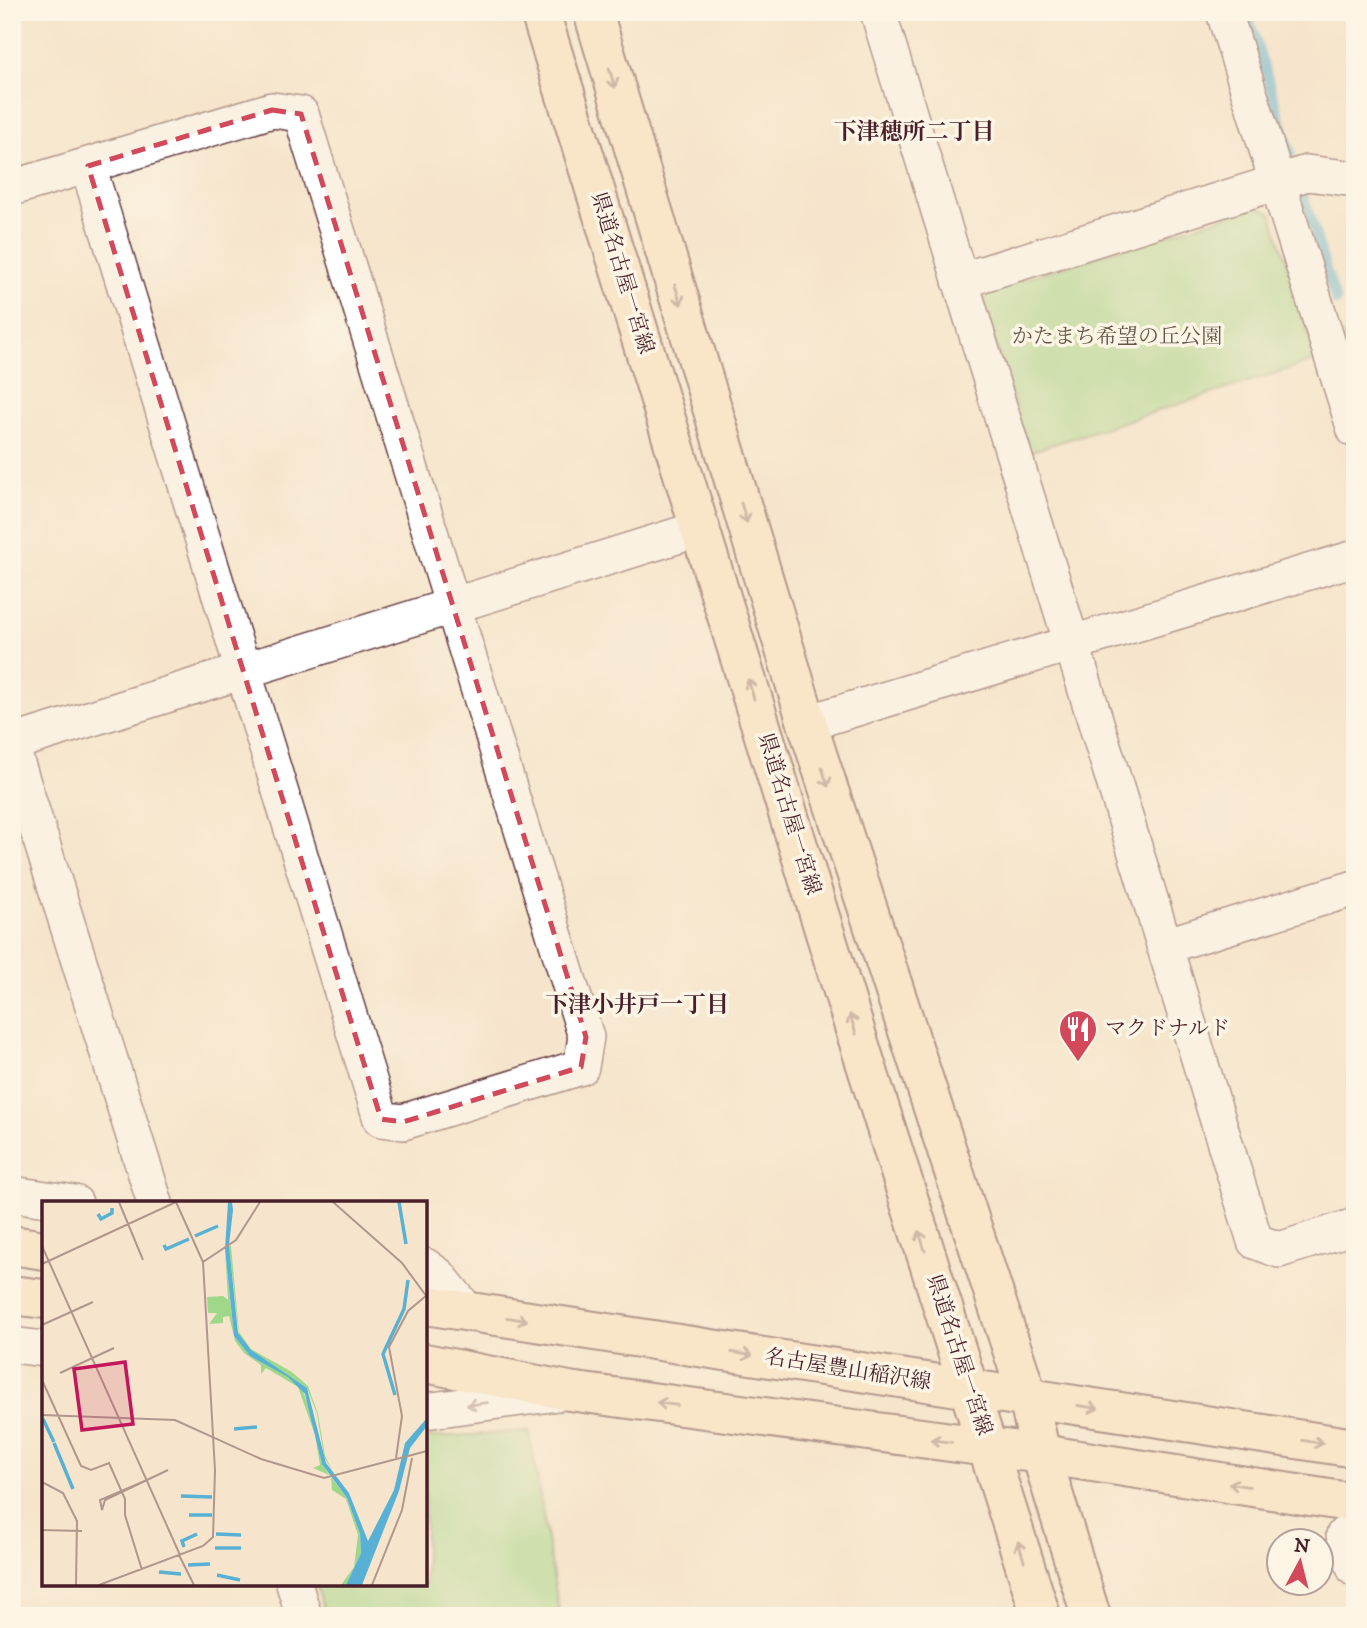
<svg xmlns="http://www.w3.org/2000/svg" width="1367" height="1628" viewBox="0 0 1367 1628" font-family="'IM FELL DW Pica','Noto Serif JP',serif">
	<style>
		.green { fill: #a0d88a; stroke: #757c5a; stroke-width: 2 }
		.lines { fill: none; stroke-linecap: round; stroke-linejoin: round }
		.stream { stroke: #58b1d5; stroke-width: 10 }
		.minor-casing { stroke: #643d43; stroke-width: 38 }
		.secondary-casing { stroke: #643d43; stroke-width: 42 }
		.minor { stroke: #fff; stroke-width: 35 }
		.secondary { stroke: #fce5c4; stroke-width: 38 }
		.oneway { stroke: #a38278 }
		.oneway2 { stroke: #ae9aa0 }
		.marked { fill: none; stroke: #d1495b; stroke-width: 5; stroke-dasharray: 14 9; stroke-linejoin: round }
		.labels { text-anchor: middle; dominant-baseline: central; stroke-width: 7; stroke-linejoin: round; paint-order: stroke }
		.street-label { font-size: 21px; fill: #4a1f2b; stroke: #fcf5e5 }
		.park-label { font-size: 21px; fill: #645648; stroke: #fcf5e5 }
		.poi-label { font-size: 21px; fill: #4a1f2b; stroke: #fcf5e5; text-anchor: start }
		.neighbourhood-label { font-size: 23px; font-weight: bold; fill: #4a1f2b; stroke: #fcf5e5 }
		.inset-river { fill: none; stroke: #58b1d5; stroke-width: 3.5 }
		.inset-road { fill: none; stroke: #b1968c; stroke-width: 2 }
		.view { fill: #c2185b; fill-opacity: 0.15; stroke: #c2185b; stroke-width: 3.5 }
		.inset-edge { fill: none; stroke: #4a1f2b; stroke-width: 3.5 }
	</style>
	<rect width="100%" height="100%" fill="#fcf5e5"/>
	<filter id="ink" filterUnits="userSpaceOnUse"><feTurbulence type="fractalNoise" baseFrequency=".0143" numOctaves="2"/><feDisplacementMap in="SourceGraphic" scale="14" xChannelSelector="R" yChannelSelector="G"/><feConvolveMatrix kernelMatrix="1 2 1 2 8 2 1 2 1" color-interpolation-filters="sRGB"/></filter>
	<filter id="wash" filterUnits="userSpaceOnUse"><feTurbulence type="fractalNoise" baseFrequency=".00686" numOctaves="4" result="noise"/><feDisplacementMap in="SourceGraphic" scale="28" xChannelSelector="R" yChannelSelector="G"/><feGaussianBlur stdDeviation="1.57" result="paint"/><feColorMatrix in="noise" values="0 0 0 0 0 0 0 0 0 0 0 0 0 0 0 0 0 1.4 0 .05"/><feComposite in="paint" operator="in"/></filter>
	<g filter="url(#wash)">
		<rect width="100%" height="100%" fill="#f6e5cc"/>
		<path class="green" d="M 1258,206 L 1271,213 L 1317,360 L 1029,452 L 983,303 L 991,289 Z
			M 529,1431 L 559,1611 L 543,1616 L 326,1616 L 316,1584 L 425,1584 L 425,1438 Z"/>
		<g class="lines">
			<path class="stream" d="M 1247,12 L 1291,153
				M 1303,194 L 1336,301
				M 1347,336 L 1355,360"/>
		</g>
	</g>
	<g filter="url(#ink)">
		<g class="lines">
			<defs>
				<path id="minor" d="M 878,12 L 1255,1241 L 1279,1250 L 1355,1226
					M 1224,12 L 1355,430
					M 12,188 L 272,110 L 301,114 L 586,1037 L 581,1067 L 403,1122 L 381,1119 L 88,166
					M 960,281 L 1307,173 L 1355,179
					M 807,723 L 1355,558
					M 12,743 L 702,528
					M 12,748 L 155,1203
					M 1164,946 L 1355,888
					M 12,1194 L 75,1203
					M 425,1266 L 439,1276 L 467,1311
					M 12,1345 L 44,1349
					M 425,1411 L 558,1393
					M 1344,1535 L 1355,1569
					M 294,1584 L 304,1616"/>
				<path id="secondary" d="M 540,12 L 860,1046 L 1041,1616
					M 593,12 L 807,723 L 1028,1398 L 1041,1454 L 1091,1616
					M 12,1245 L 44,1250
					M 12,1295 L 44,1299
					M 425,1305 L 1355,1448
					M 425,1363 L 569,1391 L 1041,1454 L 1355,1503"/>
			</defs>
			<use href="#minor" class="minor-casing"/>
			<use href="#secondary" class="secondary-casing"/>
			<use href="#minor" class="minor"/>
			<use href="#secondary" class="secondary"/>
		</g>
		<defs><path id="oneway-shaft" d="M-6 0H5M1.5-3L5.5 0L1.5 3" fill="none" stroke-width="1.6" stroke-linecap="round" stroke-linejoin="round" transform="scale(1.75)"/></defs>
		<g class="oneway">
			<use href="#oneway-shaft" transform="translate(612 78) rotate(73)"/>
			<use href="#oneway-shaft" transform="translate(678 295) rotate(73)"/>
			<use href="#oneway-shaft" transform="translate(744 513) rotate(73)"/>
			<use href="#oneway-shaft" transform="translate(751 689) rotate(-107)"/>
			<use href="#oneway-shaft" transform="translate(825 777) rotate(72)"/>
			<use href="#oneway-shaft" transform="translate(853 1024) rotate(-107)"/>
			<use href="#oneway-shaft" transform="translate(922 1241) rotate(-107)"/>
			<use href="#oneway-shaft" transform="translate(517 1319) rotate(9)"/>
			<use href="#oneway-shaft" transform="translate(742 1354) rotate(9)"/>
			<use href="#oneway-shaft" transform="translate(667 1404) rotate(-172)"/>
			<use href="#oneway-shaft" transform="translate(1088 1407) rotate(9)"/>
			<use href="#oneway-shaft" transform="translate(941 1441) rotate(-172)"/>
			<use href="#oneway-shaft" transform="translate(1313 1442) rotate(9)"/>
			<use href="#oneway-shaft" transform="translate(1239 1485) rotate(-171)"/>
			<use href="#oneway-shaft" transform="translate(1021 1551) rotate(-107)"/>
		</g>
		<use class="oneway2" href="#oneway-shaft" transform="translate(477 1404) rotate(172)"/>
	</g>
	<path d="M0 0H1367V1628H0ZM 272,110 L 301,114 L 586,1037 L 581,1067 L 403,1122 L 381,1119 L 88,166 Z" fill="#f6e5cc" fill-opacity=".55" fill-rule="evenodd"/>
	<path class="marked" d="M 272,110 L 301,114 L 586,1037 L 581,1067 L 403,1122 L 381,1119 L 88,166 Z"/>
	<defs>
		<symbol id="restaurant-pin" viewBox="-11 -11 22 30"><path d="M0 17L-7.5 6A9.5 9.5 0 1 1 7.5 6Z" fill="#d1495b" stroke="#fcf5e5"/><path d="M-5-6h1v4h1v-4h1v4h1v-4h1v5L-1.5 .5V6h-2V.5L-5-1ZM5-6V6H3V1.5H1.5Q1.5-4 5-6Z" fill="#fff"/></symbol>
	</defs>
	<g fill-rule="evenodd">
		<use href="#restaurant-pin" x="1056" y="1007" width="44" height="60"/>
	</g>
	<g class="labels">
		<g class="street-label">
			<text transform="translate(622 273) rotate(73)">県道名古屋一宮線</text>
			<text transform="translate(789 814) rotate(73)">県道名古屋一宮線</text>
			<text transform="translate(959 1355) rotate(72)">県道名古屋一宮線</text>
			<text transform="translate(848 1370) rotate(9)">名古屋豊山稲沢線</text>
		</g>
		<g class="park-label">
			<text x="1117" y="337">かたまち希望の丘公園</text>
		</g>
		<g class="poi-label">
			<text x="1105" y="1029">マクドナルド</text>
		</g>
		<g class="neighbourhood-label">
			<text x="914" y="132">下津穂所二丁目</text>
			<text x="637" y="1005">下津小井戸一丁目</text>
		</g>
	</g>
	<g transform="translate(42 1201)">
		<rect width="385" height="385" fill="#f6e5cc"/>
		<path d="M 187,45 L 189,45 L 197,131 L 209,148 L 250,171 L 266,185 L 276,213 L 283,255 L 292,273 L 282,256 L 275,213 L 265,187 L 208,149 L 197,135 ZM 183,48 L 192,135 L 208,155 L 246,175 L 261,190 L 274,226 L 279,260 L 287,274 L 271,267 L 278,264 L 273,234 L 256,186 L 224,167 L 219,173 L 219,164 L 202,152 L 193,140 L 187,115 L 181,116 L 181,122 L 167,123 L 175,112 L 166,112 L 165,96 L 181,95 L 186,99 ZM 289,276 L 305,297 L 318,333 L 319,352 L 304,384 L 299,384 L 312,366 L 316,334 L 304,298 L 290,289 Z" fill="#a0d88a"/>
		<path d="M 186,1 L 190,1 L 191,9 L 187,44 L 196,132 L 209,149 L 265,187 L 284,262 L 307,292 L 326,340 L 352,289 L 363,242 L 385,217 L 385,225 L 368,247 L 357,290 L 320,384 L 304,384 L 319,352 L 318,333 L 305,297 L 280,263 L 263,193 L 246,176 L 208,155 L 192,135 L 183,48 Z" fill="#58b1d5"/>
		<path class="inset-river" d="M 357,1 L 364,43M 56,13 L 59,18 L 70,12 L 70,7M 153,35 L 176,25M 122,44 L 124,48 L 147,38M 353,194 L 341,153 L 362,108 L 366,79M 1,218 L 12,241M 192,228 L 215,226M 12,242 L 31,288M 139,295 L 170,296M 147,314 L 170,314M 174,333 L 199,334M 142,346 L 140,340 L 155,333M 173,347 L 199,347M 146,364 L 168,363M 117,371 L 139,373M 175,374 L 198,379"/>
		<path class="inset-road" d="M 77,1 L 101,59M 134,1 L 161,61M 291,1 L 360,62 L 385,96M 0,45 L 138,354M 0,63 L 134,1M 0,124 L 51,101M 18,172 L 72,147M 0,179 L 39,265 L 49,269 L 67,262 L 83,298 L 83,314 L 100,369M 0,214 L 133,219 L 219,258 L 282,277 L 385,250M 354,257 L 360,215 L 347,146 L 366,110 L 385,94M 105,279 L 58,299 L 60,309 L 63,299 L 126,269M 0,281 L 21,292 L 35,320 L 34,384M 0,329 L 40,330M 137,354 L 152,384M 57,384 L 161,345 L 171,336 L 173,269 L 161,61 L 194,39 L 218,1M 330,384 L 360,309 L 370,257"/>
		<path class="view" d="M 83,161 L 91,223 L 40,229 L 32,168 Z"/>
		<rect width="385" height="385" class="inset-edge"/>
	</g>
	<rect width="1367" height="1628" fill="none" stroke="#fcf5e5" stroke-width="42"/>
	<g transform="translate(1300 1562) rotate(7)"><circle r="33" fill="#fcf5e5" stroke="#b59f9b" stroke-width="2"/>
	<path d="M0-5L12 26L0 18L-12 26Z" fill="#d1495b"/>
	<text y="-10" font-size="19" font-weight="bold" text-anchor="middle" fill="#4a1f2b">N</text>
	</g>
</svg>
